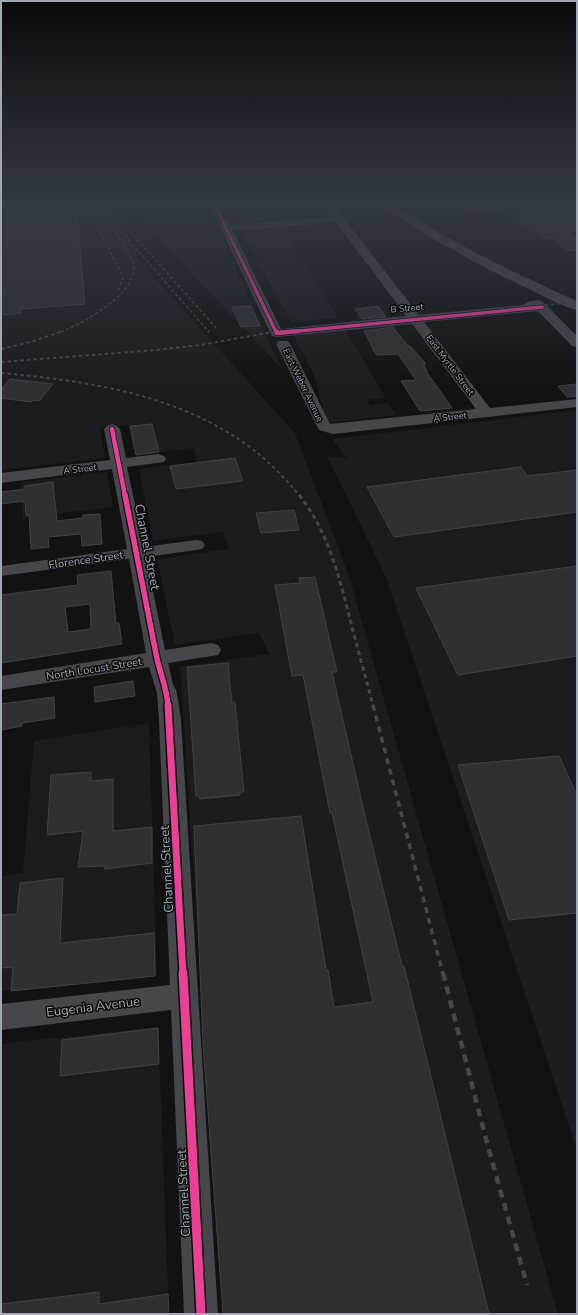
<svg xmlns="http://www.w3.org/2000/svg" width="578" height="1315" viewBox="0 0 578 1315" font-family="'Nunito Sans',sans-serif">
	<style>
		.built { fill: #1b1c1e }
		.building { fill: #2f3032; stroke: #404246; fill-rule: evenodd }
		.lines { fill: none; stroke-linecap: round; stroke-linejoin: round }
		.minor { fill: #45474b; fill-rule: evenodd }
		.highway { fill: #48484d; fill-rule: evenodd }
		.rail-far4 { stroke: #45474a; stroke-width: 1.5; stroke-dasharray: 3 2.5; stroke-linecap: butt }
		.rail-far3 { stroke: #45474a; stroke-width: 2; stroke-dasharray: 3.5 3; stroke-linecap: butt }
		.rail-far2 { stroke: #45474a; stroke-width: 3; stroke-dasharray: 4.5 3.5; stroke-linecap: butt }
		.rail-far1 { stroke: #45474a; stroke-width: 3.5; stroke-dasharray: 6 5; stroke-linecap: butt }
		.rail { stroke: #45474a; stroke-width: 4.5; stroke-dasharray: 8 6; stroke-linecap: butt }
		.cycleway-far4-casing { stroke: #0c0c0d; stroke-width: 5 }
		.cycleway-far3-casing { stroke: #0c0c0d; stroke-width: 6 }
		.cycleway-far2-casing { stroke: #0c0c0d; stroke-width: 8 }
		.cycleway-far1-casing { stroke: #0c0c0d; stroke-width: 10 }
		.cycleway-casing { stroke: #0c0c0d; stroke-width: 12 }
		.cycleway-far4 { stroke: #ea4096; stroke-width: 3.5 }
		.cycleway-far3 { stroke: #ea4096; stroke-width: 4.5 }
		.cycleway-far2 { stroke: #ea4096; stroke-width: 5.5 }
		.cycleway-far1 { stroke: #ea4096; stroke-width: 7 }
		.cycleway { stroke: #ea4096; stroke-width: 9 }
		.labels { text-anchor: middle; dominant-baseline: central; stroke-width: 3; stroke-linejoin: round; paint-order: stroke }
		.far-street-label { font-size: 9px; fill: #a0a7b5; stroke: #0c0c0d }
		.street-label { font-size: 11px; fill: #a0a7b5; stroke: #0c0c0d }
		.near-street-label { font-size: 13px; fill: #a0a7b5; stroke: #0c0c0d }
	</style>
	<rect width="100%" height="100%" fill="#121212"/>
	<path class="built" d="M 1,203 L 105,203 L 147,270 L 295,433 L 349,576 L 558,1314 L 223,1314 L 180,667 L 269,654 L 259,633 L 175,645 L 157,559 L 229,549 L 223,532 L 153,541 L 139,469 L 197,462 L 193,448 L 135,455 L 129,425 L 100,428 L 105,458 L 1,470 Z
		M 133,203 L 204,203 L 282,369 L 157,237 Z
		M 226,203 L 268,203 L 278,219 L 237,223 Z
		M 282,227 L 328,301 L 338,318 L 291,322 L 241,230 Z
		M 344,328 L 386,398 L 367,400 L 370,405 L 389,403 L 396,415 L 327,423 L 314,375 L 292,333 Z
		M 577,410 L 577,1150 L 386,577 L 327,456 L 347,458 L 332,439 Z
		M 107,472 L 113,507 L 23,518 L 21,482 Z
		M 149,723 L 157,975 L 1,991 L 1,876 L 23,873 L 34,741 Z
		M 158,1027 L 169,1314 L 1,1314 L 1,1044 Z"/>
	<path class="building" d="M 1,203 L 116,203 L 116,212 L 77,215 L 85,304 L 21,309 L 21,313 L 3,315 L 3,310 L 1,310 Z
		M 577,205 L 577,218 L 562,207 Z
		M 547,208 L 572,228 L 577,229 L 577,231 L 568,231 L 577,240 L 577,250 L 566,251 L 554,238 L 545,239 L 537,231 L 532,231 L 518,218 L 527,218 L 519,210 Z
		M 251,306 L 260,326 L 241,327 L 232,307 Z
		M 378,306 L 386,317 L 362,319 L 355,309 Z
		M 393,327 L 404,341 L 410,347 L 411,347 L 426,364 L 423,364 L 427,371 L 426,371 L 452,408 L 420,411 L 401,381 L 416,380 L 398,354 L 376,355 L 364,331 Z
		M 10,379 L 53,384 L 39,401 L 33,400 L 31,402 L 1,398 L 1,389 Z
		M 577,384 L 577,396 L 567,397 L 558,386 Z
		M 152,424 L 159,452 L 136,455 L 130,426 Z
		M 235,458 L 243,481 L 176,489 L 170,466 Z
		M 521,467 L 527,476 L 577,470 L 577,512 L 394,537 L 367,487 Z
		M 53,482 L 57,521 L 83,518 L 83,515 L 100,514 L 102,544 L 82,546 L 81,534 L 48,537 L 49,547 L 31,549 L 29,515 L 26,515 L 25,501 L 1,504 L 1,492 L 25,489 L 25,486 Z
		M 294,510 L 299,530 L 261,533 L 256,513 Z
		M 577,566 L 577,656 L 458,675 L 416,588 Z
		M 111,571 L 116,623 L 119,623 L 122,644 L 1,663 L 1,595 L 78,585 L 77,575 ZM 90,604 L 91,629 L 68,632 L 65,607 Z
		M 315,577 L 337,672 L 332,672 L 366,820 L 402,966 L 404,966 L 489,1314 L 223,1314 L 203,1044 L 194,826 L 301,816 L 326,970 L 328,970 L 334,1007 L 373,1002 L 332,813 L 330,813 L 303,675 L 292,676 L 275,585 L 300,583 L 299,578 Z
		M 228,663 L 232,703 L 235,702 L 244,792 L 240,792 L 240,795 L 200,799 L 199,796 L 196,796 L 187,667 Z
		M 133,681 L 135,696 L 95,702 L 94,687 Z
		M 54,697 L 55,718 L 22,723 L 22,726 L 1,730 L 1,704 Z
		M 559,756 L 577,795 L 577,913 L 509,920 L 458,765 Z
		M 91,772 L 91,781 L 113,779 L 113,831 L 152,827 L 152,863 L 105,869 L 105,866 L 78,867 L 83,831 L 47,835 L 51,775 Z
		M 63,878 L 60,943 L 154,933 L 155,976 L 11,991 L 13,967 L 1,968 L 1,915 L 17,914 L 20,883 Z
		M 158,1028 L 159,1064 L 60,1076 L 62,1040 Z
		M 99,1292 L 99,1304 L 168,1294 L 169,1314 L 1,1314 L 1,1304 Z"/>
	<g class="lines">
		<path class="minor" d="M 209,203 L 219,203 L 230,225 L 332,216 L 322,203 L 332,203 L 419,315 L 524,305 L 526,302 L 538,300 L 542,301 L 577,336 L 577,347 L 572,346 L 538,311 L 424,322 L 490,408 L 577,399 L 577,407 L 333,434 L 319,430 L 276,344 L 278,341 L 288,341 L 290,344 L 330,424 L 476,409 L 412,324 L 277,337 L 272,336 ZM 336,222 L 406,316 L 281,329 L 233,231 Z
			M 450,203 L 462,203 L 468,206 L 514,203 L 555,203 L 577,220 L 577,228 L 573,227 L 547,206 L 466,212 Z
			M 112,424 L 117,426 L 120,429 L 126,458 L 158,454 L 164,456 L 166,459 L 164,462 L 127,467 L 144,547 L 196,540 L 202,541 L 205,545 L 202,549 L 196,550 L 146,557 L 165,650 L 211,643 L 218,645 L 221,650 L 218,655 L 168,663 L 173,684 L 177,693 L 181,720 L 218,1314 L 184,1314 L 171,1010 L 1,1030 L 1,1004 L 170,985 L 159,720 L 157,693 L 149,667 L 1,690 L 1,676 L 146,653 L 129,559 L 1,576 L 1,566 L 127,549 L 112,469 L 1,483 L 1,473 L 110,460 L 104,429 L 107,426 Z"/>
		<path class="highway" d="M 381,203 L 393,203 C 450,243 513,272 577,301 L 577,310 C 561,306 544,296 529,289 C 478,265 428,238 382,205 Z"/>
		<path class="rail-far4" d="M 86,203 L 123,277 L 118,291
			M 113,203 L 135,237 L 218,330
			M 113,217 L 131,243 L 209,332
			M 61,332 C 81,324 145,290 132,261 C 123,241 108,226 105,203
			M 272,332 L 577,302"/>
		<path class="rail-far3" d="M 208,331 L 209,332
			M 1,349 L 34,341 L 63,331
			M 1,362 L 156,350 L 200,345 L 278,331
			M 1,373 C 90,381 183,395 255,451 C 272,464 287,481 300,496"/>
		<path class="rail-far2" d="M 299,495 C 328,530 340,580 351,623 C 358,651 366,678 373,706"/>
		<path class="rail-far1" d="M 373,705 L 443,974"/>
		<path class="rail" d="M 443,973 L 487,1143 L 527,1285"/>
		<defs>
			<path id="cycleway-far4" d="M 214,203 L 276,332
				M 289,332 L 542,307"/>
			<path id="cycleway-far3" d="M 276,331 L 277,333 L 299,331
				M 112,429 L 125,496"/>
			<path id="cycleway-far2" d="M 125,495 L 157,659 C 161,675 167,690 168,706"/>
			<path id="cycleway-far1" d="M 168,705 L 183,974"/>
			<path id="cycleway" d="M 183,973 L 201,1314"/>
		</defs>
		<use href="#cycleway-far4" class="cycleway-far4-casing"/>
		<use href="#cycleway-far3" class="cycleway-far3-casing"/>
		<use href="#cycleway-far2" class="cycleway-far2-casing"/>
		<use href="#cycleway-far1" class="cycleway-far1-casing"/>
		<use href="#cycleway" class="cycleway-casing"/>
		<use href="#cycleway-far4" class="cycleway-far4"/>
		<use href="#cycleway-far3" class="cycleway-far3"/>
		<use href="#cycleway-far2" class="cycleway-far2"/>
		<use href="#cycleway-far1" class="cycleway-far1"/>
		<use href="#cycleway" class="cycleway"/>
	</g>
	<linearGradient id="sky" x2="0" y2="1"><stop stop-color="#0a0a0a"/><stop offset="0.52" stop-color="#333944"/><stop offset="1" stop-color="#333944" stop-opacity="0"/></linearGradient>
	<rect width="578" height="387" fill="url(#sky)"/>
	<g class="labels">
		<g class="far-street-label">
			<text transform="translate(407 308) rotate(-5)">B Street</text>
			<text transform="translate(450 365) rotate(53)">East Myrtle Street</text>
			<text transform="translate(303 385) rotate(64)">East Weber Avenue</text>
			<text transform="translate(450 417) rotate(-6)">A Street</text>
			<text transform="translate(80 469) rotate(-7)">A Street</text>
		</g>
		<g class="street-label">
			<text transform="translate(86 560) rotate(-8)">Florence Street</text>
			<text transform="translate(94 669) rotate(-9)">North Locust Street</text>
		</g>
		<g class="near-street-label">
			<text transform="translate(147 547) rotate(79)">Channel Street</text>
			<text transform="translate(167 869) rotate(-93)">Channel Street</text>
			<text transform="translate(93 1007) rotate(-7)">Eugenia Avenue</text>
			<text transform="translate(184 1193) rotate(-93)">Channel Street</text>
		</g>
	</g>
	<rect width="578" height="1315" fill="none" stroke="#a0a7b5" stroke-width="4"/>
</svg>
